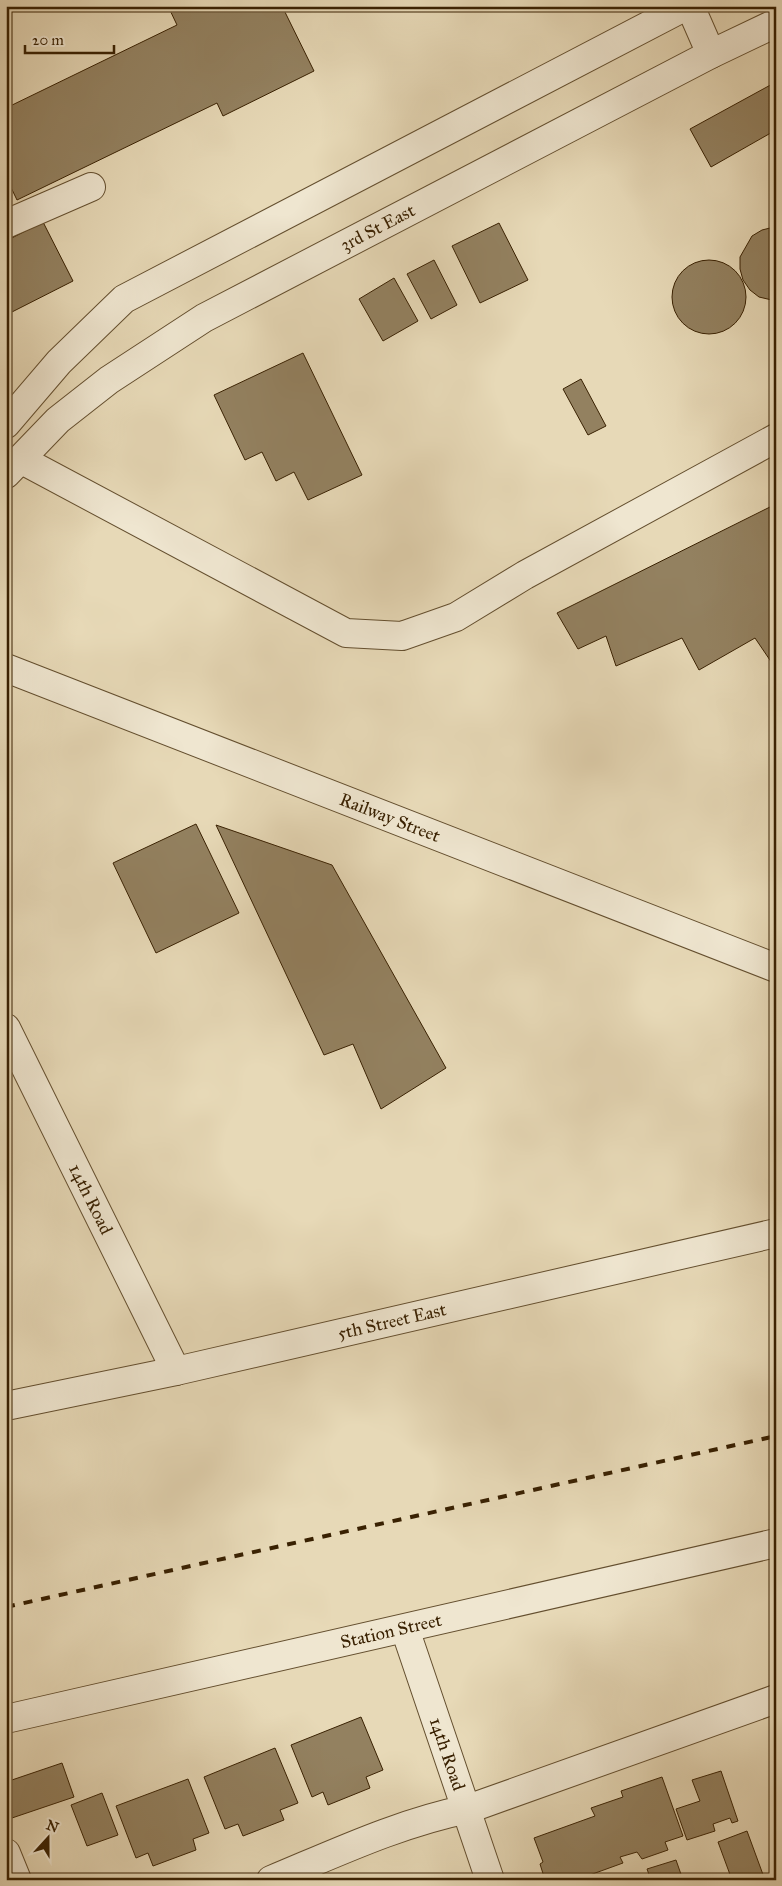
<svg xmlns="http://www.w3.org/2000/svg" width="782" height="1886" viewBox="0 0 782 1886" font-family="'IM FELL Great Primer',serif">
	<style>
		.building { fill: #938160; stroke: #392102 }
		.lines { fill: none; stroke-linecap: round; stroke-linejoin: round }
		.minor-casing { stroke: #644f2f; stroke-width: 30 }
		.minor { stroke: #efe6d0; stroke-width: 28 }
		.rail { stroke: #392102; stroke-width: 4; stroke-dasharray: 9 9; stroke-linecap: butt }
		.labels { text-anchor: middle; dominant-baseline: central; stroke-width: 4; stroke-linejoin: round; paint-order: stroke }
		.street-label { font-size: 18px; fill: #392102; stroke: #efe6d0 }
	</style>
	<rect width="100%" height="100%" fill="#e7d9b7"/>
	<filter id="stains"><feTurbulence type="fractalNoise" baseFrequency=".004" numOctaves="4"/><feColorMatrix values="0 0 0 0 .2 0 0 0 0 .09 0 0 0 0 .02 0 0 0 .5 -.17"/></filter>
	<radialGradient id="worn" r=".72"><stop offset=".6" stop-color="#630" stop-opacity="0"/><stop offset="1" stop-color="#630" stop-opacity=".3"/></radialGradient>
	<path class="building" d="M 168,6 L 282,6 L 314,71 L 223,116 L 217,103 L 17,200 L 6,177 L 6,108 L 177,25 Z
		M 776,82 L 776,130 L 711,167 L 690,129 Z
		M 43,222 L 73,281 L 6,315 L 6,241 Z
		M 499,223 L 528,280 L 480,303 L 452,246 Z
		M 774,227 L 776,227 L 776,301 L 759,297 L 750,290 L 743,280 L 740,269 L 740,257 L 752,236 L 762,230 Z
		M 434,260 L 457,305 L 431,319 L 407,274 Z
		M672 297a37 37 0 1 1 74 0a37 37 0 1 1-74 0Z
		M 394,278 L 418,321 L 383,341 L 359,299 Z
		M 303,353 L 362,475 L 308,500 L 294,472 L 276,481 L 262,452 L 245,460 L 214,395 Z
		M 581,379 L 606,426 L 588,435 L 563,389 Z
		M 776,504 L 776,669 L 755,638 L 699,670 L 682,638 L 616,666 L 606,636 L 578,649 L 557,613 Z
		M 196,824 L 239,913 L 156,953 L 113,863 Z
		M 216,825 L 332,865 L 446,1068 L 381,1109 L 353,1044 L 324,1055 Z
		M 361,1717 L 383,1770 L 366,1777 L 370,1788 L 328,1805 L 323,1792 L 312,1797 L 291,1745 Z
		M 275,1748 L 298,1803 L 280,1810 L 284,1820 L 243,1836 L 238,1824 L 225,1829 L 204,1777 Z
		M 62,1763 L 74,1797 L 6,1820 L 6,1782 Z
		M 721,1771 L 738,1821 L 732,1823 L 730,1818 L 713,1824 L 715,1831 L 687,1840 L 676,1809 L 700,1801 L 692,1780 Z
		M 662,1777 L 683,1836 L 665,1842 L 668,1850 L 642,1859 L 637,1852 L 620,1857 L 623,1863 L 576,1880 L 545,1880 L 540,1864 L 543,1862 L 534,1838 L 595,1816 L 591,1808 L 623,1797 L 621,1791 Z
		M 188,1779 L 209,1833 L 193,1839 L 196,1850 L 153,1866 L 148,1853 L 136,1858 L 116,1806 Z
		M 102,1793 L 118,1835 L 87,1846 L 71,1805 Z
		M 747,1831 L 765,1880 L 732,1880 L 718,1842 Z
		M 676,1860 L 683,1880 L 651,1880 L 647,1869 Z"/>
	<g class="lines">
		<defs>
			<g id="minor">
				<path d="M 690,6 L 711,54"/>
				<path d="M 6,224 L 91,187"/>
				<path d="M 6,424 L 59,362 L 124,299 L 686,6"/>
				<path d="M 22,460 L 346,633 L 402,636 L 456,617 L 525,575 L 776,438"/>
				<path id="s1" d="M 6,474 L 58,420 L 109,380 L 204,318 L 711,54 L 776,23"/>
				<path id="s2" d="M 6,668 L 776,968"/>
				<path id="s3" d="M 6,1028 L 176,1371"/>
				<path id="s4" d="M 6,1406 L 176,1371 L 776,1233"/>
				<path id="s5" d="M 405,1629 L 490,1880"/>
				<path id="s6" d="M 6,1719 L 776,1543"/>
				<path d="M 6,1853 L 17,1880"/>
				<path d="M 271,1880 C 336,1853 399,1823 468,1809 L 776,1699"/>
			</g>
		</defs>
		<use href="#minor" class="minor-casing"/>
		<use href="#minor" class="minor"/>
		<path class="rail" d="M 6,1607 L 776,1436"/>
	</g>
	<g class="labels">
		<g class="street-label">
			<text stroke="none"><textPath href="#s1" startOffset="449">3rd St East</textPath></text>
			<text stroke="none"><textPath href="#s2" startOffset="412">Railway Street</textPath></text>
			<text stroke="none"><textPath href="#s3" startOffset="191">14th Road</textPath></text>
			<text stroke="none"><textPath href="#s4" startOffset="395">5th Street East</textPath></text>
			<text stroke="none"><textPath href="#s6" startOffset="395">Station Street</textPath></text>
			<text stroke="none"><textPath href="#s5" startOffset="132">14th Road</textPath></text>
		</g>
	</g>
	<rect width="782" height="1886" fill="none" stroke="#e7d9b7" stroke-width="25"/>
	<rect x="8" y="8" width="767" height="1871" fill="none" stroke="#392102" stroke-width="2.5"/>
	<rect x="12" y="12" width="757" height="1861" fill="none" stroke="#392102"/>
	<g transform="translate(48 1838) rotate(21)" stroke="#efe6d0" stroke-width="4" paint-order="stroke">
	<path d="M0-4L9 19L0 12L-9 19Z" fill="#392102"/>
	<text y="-8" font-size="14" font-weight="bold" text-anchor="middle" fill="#392102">N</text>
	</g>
	<path d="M25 45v8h89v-8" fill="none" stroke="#392102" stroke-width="2.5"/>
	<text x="32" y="45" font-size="15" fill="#392102" stroke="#efe6d0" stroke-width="4" paint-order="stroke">20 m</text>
	<rect width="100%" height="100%" filter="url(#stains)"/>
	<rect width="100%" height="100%" fill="url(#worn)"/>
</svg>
